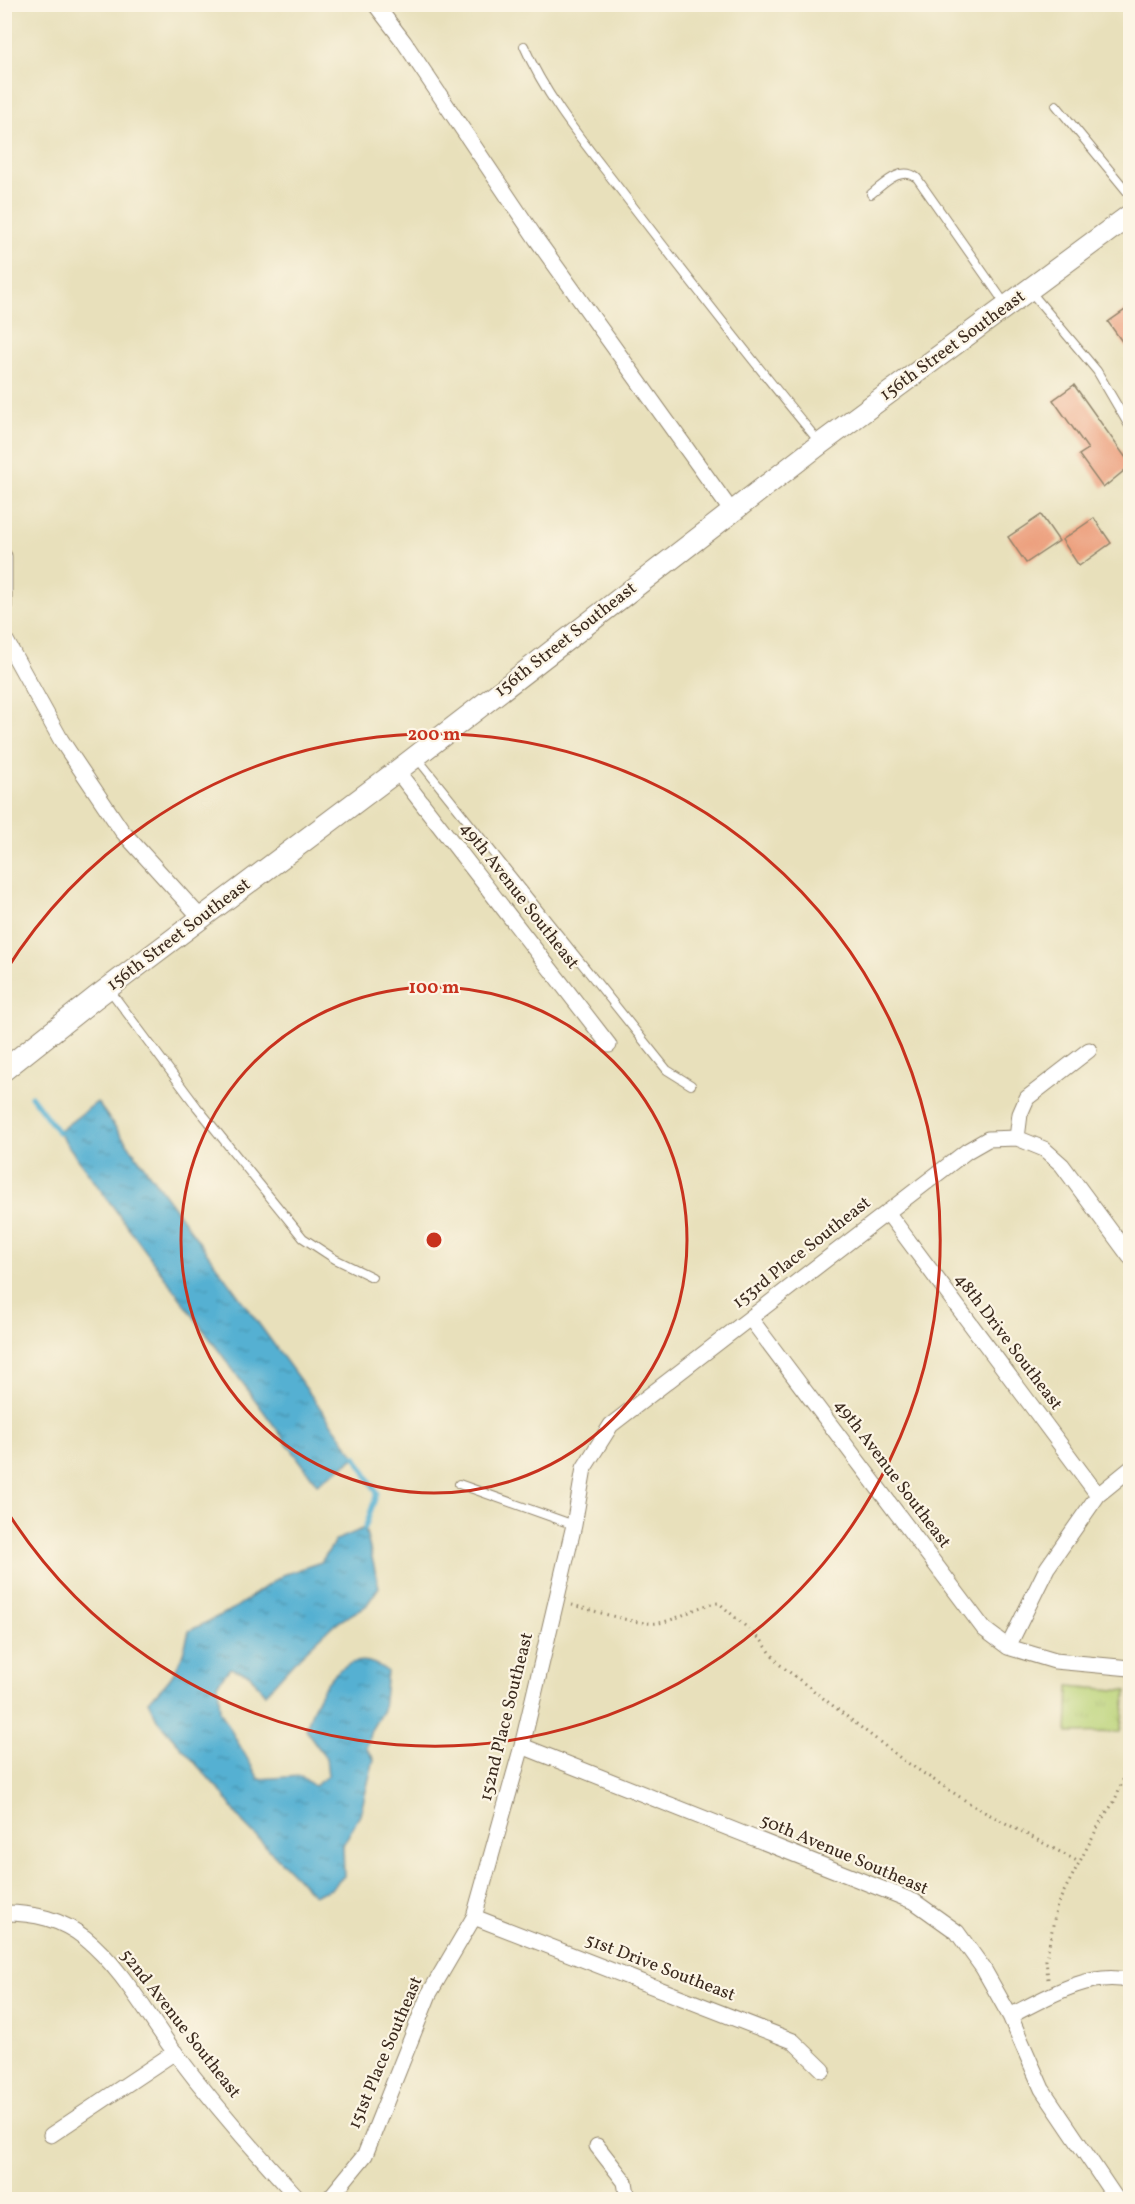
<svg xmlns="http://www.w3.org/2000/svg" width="1135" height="2204" viewBox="0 0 1135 2204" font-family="Vollkorn,serif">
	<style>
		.park { fill: url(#park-tufts); stroke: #7a7e4b; stroke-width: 1.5 }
		.water { fill: url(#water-ripples); stroke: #486d78; stroke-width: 1.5 }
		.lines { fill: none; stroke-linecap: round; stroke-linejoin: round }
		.stream { stroke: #54b0d2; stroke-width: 5 }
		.building { fill: #ec9e7b }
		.lane-casing { stroke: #92856c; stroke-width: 10 }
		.street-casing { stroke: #92856c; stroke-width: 17 }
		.secondary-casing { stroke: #92856c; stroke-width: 23 }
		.path { stroke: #92856c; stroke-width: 3; stroke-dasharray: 1.5 4.5; stroke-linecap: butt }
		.lane { stroke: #fff; stroke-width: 8 }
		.street { stroke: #fff; stroke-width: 15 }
		.secondary { stroke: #fff; stroke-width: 21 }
		.ring { fill: none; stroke: #c8321e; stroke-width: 3 }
		.labels { text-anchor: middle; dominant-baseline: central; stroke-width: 4.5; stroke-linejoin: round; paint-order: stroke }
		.street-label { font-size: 18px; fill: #3b2a1e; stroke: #fcf5e5 }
		.centre { fill: #c8321e; stroke: #fcf5e5; stroke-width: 3 }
		.ring-label { font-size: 18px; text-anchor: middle; font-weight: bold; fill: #c8321e; stroke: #fcf5e5; stroke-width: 4.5; stroke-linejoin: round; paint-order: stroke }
	</style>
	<defs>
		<pattern id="park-tufts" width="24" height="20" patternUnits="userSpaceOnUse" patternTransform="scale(1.5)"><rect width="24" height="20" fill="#bad378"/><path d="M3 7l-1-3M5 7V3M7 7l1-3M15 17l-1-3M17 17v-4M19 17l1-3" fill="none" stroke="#a1b567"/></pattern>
		<pattern id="water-ripples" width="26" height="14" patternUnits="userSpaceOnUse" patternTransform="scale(1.5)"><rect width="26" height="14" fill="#54b0d2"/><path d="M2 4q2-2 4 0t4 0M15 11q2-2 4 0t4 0" fill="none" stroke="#478faa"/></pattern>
	</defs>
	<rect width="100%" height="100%" fill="#fcf5e5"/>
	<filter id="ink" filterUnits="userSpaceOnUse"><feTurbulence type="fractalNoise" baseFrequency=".0167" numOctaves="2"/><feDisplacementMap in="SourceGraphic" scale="12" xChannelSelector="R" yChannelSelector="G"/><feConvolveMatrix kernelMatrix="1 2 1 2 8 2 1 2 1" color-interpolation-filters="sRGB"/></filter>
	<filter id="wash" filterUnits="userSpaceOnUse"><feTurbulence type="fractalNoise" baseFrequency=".008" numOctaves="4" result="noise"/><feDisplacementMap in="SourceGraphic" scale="24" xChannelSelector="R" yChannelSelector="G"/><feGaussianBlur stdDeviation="1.35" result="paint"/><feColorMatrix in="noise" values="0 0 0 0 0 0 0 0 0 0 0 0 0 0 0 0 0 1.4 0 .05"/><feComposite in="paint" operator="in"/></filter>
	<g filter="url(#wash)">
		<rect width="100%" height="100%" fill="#e8e0bb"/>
		<path class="park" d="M 1069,1686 L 1127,1691 L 1120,1732 L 1067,1733 Z"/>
		<path class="water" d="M 97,1102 L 356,1457 L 317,1484 L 58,1132 Z
			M 365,1528 L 379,1587 L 366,1606 L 333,1625 L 293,1663 L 265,1694 L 249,1674 L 230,1668 L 218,1683 L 220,1711 L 259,1779 L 301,1776 L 314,1786 L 328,1776 L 326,1758 L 306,1730 C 315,1694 344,1639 387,1671 L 383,1710 L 371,1730 L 366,1748 L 374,1759 L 360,1815 L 343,1845 L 344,1876 L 331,1889 L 314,1895 L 243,1823 L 221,1792 L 158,1721 L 148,1701 C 175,1678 181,1665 189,1631 L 233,1609 L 283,1575 L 321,1562 L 336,1540 Z"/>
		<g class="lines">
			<path class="stream" d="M 31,1096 L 58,1132
				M 356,1457 L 377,1493 L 365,1528"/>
		</g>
		<g id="blocks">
			<path class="building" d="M 1131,306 L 1131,354 L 1108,322 Z
				M 1074,385 L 1131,465 L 1103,488 L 1079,455 L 1088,449 L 1053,400 Z
				M 1041,515 L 1059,541 L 1026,563 L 1008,537 Z
				M 1094,518 L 1111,543 L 1079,566 L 1062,540 Z"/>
		</g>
	</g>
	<g filter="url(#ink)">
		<use href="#blocks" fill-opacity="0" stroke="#92856c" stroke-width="1.5"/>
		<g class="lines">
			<defs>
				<path id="lane" d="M 524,46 C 548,102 591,151 628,200 C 691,282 754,363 820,443
					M 1056,105 L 1130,195
					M 871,194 C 884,184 901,165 917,178 L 1006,305
					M 1030,291 L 1097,371 L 1128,424
					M 417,758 L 667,1070 L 691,1085
					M 109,989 L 197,1107 L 303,1238 L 335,1259 L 372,1277
					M 459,1484 L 574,1525"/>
				<path id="street" d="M 375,4 L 404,42 L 537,240 L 732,512
					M 4,556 L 4,620
					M 4,637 L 61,740 L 122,831 L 201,918
					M 397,771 L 609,1045
					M 1017,1138 L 1044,1149 L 1062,1165 L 1130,1257
					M 887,1212 L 1098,1495
					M 750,1318 L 984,1629 L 1008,1647 L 1055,1661 L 1130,1668
					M 1008,1647 L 1047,1568 L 1098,1495 L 1130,1469
					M 522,1746 L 915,1902 L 957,1932 L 983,1968 L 1010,2016 L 1042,2089 L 1117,2200
					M 4,1913 C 35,1913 61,1919 85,1938 C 121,1967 146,2013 173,2050 C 212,2102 255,2152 300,2200
					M 474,1917 L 793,2041 L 823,2070
					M 1010,2016 C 1045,1998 1090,1970 1130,1981
					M 51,2135 L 175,2052
					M 597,2146 L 625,2182 L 628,2200
					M 328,2200 L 365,2155 L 429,1994 L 474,1917 L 522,1746 L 574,1525 L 584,1468 L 611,1425 L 967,1151 L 988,1139 L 1017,1138 L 1020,1114 L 1027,1098 L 1089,1050"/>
				<path id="secondary" d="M 4,1070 L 95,998 L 397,771 L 820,444 L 1130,215"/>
			</defs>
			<use href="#lane" class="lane-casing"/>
			<use href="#street" class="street-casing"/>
			<use href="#secondary" class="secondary-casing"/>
			<path class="path" d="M 572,1605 C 593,1610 639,1626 658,1623 C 680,1620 698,1604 719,1603 L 761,1640 L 779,1664 L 903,1760 L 977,1808 L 1079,1862
				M 1048,1979 L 1046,1960 L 1057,1905 L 1102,1819 L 1114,1802 L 1130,1763"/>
			<use href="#lane" class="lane"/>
			<use href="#street" class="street"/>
			<use href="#secondary" class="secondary"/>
		</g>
	</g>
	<g class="ring">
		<circle cx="434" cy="1240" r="253"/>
		<path d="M5 972A506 506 0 1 1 5 1508"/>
	</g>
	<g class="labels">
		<g class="street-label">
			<text transform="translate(953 346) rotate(-36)">156th Street Southeast</text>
			<text transform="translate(566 640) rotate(-38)">156th Street Southeast</text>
			<text transform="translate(519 896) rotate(52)">49th Avenue Southeast</text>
			<text transform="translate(179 935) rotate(-37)">156th Street Southeast</text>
			<text transform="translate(802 1253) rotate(-38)">153rd Place Southeast</text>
			<text transform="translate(1008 1342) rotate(53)">48th Drive Southeast</text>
			<text transform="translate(892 1474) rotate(53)">49th Avenue Southeast</text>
			<text transform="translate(507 1717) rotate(-76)">152nd Place Southeast</text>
			<text transform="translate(844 1855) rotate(23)">50th Avenue Southeast</text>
			<text transform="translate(660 1968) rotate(21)">51st Drive Southeast</text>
			<text transform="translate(180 2024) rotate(52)">52nd Avenue Southeast</text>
			<text transform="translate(386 2053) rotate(-67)">151st Place Southeast</text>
		</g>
	</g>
	<circle cx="434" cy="1240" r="9" class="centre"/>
	<g class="ring-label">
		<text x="434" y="740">200 m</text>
		<text x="434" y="993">100 m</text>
	</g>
	<rect width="1135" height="2204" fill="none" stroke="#fcf5e5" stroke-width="24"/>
</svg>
